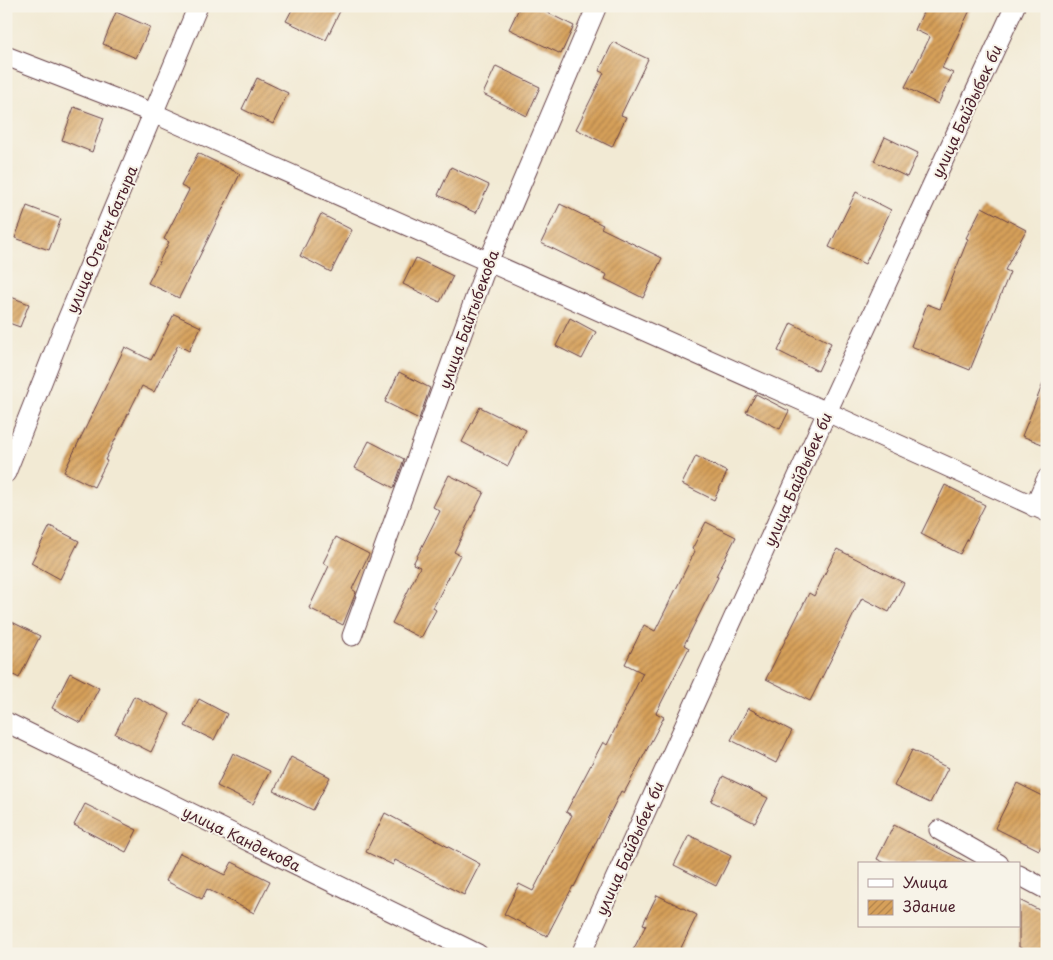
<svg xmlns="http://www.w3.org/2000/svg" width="1053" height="960" viewBox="0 0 1053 960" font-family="'Playpen Sans',sans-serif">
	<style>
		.building { fill: url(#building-hatch) }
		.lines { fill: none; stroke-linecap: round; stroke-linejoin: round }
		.minor-casing { stroke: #633d44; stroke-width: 21 }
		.minor { stroke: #fff; stroke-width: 19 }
		.labels { text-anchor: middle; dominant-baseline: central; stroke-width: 4; stroke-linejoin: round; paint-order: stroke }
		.street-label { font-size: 15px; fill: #4a1f2b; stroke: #f7f3e8 }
	</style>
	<defs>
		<pattern id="building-hatch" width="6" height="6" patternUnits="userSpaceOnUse" patternTransform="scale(1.25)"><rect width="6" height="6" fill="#d6a05a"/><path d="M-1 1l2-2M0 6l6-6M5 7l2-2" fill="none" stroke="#b0824b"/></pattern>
	</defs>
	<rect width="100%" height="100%" fill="#f7f3e8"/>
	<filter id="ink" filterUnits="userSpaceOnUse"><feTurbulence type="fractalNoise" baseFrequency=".02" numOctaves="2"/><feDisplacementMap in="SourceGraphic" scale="10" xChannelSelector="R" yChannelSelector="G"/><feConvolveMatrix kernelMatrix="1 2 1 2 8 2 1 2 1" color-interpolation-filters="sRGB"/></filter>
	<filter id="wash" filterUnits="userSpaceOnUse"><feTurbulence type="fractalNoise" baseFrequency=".0096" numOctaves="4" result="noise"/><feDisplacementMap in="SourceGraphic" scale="20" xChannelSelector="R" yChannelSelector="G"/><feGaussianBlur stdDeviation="1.12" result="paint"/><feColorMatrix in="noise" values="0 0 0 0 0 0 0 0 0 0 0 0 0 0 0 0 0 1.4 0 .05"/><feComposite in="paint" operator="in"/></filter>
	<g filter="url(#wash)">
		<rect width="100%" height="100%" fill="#f2ead4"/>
		<g id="blocks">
			<path class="building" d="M 294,6 L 330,6 L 340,11 L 326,40 L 286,21 Z
				M 520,6 L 534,6 L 574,26 L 561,54 L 509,29 Z
				M 926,6 L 972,6 L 942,68 L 953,73 L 938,104 L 905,87 L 930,37 L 915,30 Z
				M 116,12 L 150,27 L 136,58 L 103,44 Z
				M 613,42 L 648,59 L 621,115 L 626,117 L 612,147 L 576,129 L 604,73 L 599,71 Z
				M 496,66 L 540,87 L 527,116 L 483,94 Z
				M 257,78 L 288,93 L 273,124 L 242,109 Z
				M 74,107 L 104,118 L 92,152 L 62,140 Z
				M 885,137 L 918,153 L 907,177 L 874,161 Z
				M 198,153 L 240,174 L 179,298 L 148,283 L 169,242 L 164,239 L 189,190 L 181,186 Z
				M 451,167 L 489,185 L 476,213 L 438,195 Z
				M 856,192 L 891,210 L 865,264 L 829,247 Z
				M 560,204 L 603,225 L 601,228 L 662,258 L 643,298 L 605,279 L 607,275 L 541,243 Z
				M 27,206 L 61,219 L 49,250 L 15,238 Z
				M 982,207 L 1026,230 L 1005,270 L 1010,272 L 970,370 L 911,346 L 927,304 L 940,309 L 968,239 L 966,238 Z
				M 321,214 L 352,230 L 331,272 L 300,256 Z
				M 416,258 L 453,276 L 440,302 L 403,284 Z
				M 6,295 L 29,304 L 20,327 L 6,322 Z
				M 174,314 L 201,327 L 189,351 L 178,345 L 154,392 L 142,386 L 105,460 L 107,461 L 94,487 L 64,472 L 125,347 L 151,360 Z
				M 570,318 L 596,332 L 582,359 L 556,346 Z
				M 791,323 L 831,343 L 818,371 L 778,351 Z
				M 399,372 L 430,388 L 419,419 L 385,402 Z
				M 1046,376 L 1047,376 L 1047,446 L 1022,436 Z
				M 756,394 L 789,411 L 780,429 L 746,412 Z
				M 480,407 L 526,430 L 508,466 L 462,442 Z
				M 369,441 L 404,459 L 394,488 L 355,468 Z
				M 696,456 L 727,472 L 714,500 L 682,484 Z
				M 449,475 L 484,492 L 454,552 L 460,555 L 433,608 L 436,610 L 421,638 L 392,623 L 420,567 L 413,564 L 440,511 L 433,507 Z
				M 945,485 L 985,505 L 960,554 L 921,534 Z
				M 706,522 L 736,537 L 716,576 L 718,577 L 684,645 L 689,648 L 656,713 L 664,717 L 624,793 L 621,791 L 574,887 L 573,886 L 547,936 L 504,914 L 519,884 L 533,891 L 572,815 L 566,812 L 603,742 L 607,745 L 643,673 L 625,664 L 644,625 L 655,631 L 695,551 L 692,549 Z
				M 50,526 L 79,541 L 60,579 L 31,563 Z
				M 336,537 L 369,554 L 352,589 L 356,592 L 343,625 L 309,608 L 329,566 L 323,563 Z
				M 837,549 L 904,583 L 889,612 L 862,598 L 810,701 L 766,679 L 809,593 L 814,596 Z
				M 6,619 L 40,636 L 19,678 L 6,671 Z
				M 70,673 L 99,688 L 81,723 L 52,708 Z
				M 134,696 L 170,714 L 151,752 L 115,734 Z
				M 199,699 L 227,714 L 214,740 L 185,726 Z
				M 748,708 L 792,731 L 776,763 L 731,740 Z
				M 912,750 L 948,768 L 930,803 L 894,786 Z
				M 233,753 L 270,771 L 253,804 L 217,786 Z
				M 291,757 L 330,777 L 313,810 L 274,791 Z
				M 723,776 L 768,798 L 755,823 L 711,801 Z
				M 1017,783 L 1047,798 L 1047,836 L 1039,850 L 995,828 Z
				M 85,804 L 137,830 L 126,852 L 74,825 Z
				M 385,813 L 480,864 L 464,895 L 395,860 L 393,865 L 366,852 Z
				M 894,825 L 970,864 L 887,864 L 877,859 Z
				M 689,835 L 731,856 L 716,886 L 674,865 Z
				M 180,853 L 225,875 L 232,862 L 270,881 L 254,913 L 207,889 L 202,899 L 166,881 Z
				M 657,895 L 697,915 L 678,954 L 631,954 L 646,925 L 643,924 Z
				M 1019,900 L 1047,914 L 1047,954 L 1033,954 L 1019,947 Z"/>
		</g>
	</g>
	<g filter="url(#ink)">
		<use href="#blocks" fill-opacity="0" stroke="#633d44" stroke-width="1"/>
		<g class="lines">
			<defs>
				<path id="minor" d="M 6,56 L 153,113 L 827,412 L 1047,512
					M 6,473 L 61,334 L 198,6
					M 1034,507 L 1047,478
					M 352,636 L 488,262 L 597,6
					M 6,722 L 478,954
					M 939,830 L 999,864
					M 1019,875 L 1047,890
					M 581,954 L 827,412 L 1015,6"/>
			</defs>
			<use href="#minor" class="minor-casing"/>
			<use href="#minor" class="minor"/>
		</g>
	</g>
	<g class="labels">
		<g class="street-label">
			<text transform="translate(966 111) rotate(-65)">улица Байдыбек би</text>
			<text transform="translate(101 239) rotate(-67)">улица Отеген батыра</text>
			<text transform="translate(468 319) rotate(-70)">улица Байтыбекова</text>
			<text transform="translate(797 479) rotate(-66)">улица Байдыбек би</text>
			<text transform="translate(242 838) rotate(26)">улица Кандекова</text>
			<text transform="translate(629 848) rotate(-66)">улица Байдыбек би</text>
		</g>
	</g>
	<rect width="1053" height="960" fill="none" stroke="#f7f3e8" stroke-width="25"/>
	<rect x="858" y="862" width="162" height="65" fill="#f7f3e8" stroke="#b29e9c"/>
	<rect x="868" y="879" width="25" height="8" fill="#ffffff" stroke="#b29e9c"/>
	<text x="903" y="888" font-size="15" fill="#4a1f2b">Улица</text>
	<rect x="868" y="900" width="25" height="15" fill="url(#building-hatch)" stroke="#b29e9c"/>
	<text x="903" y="912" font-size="15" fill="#4a1f2b">Здание</text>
</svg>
